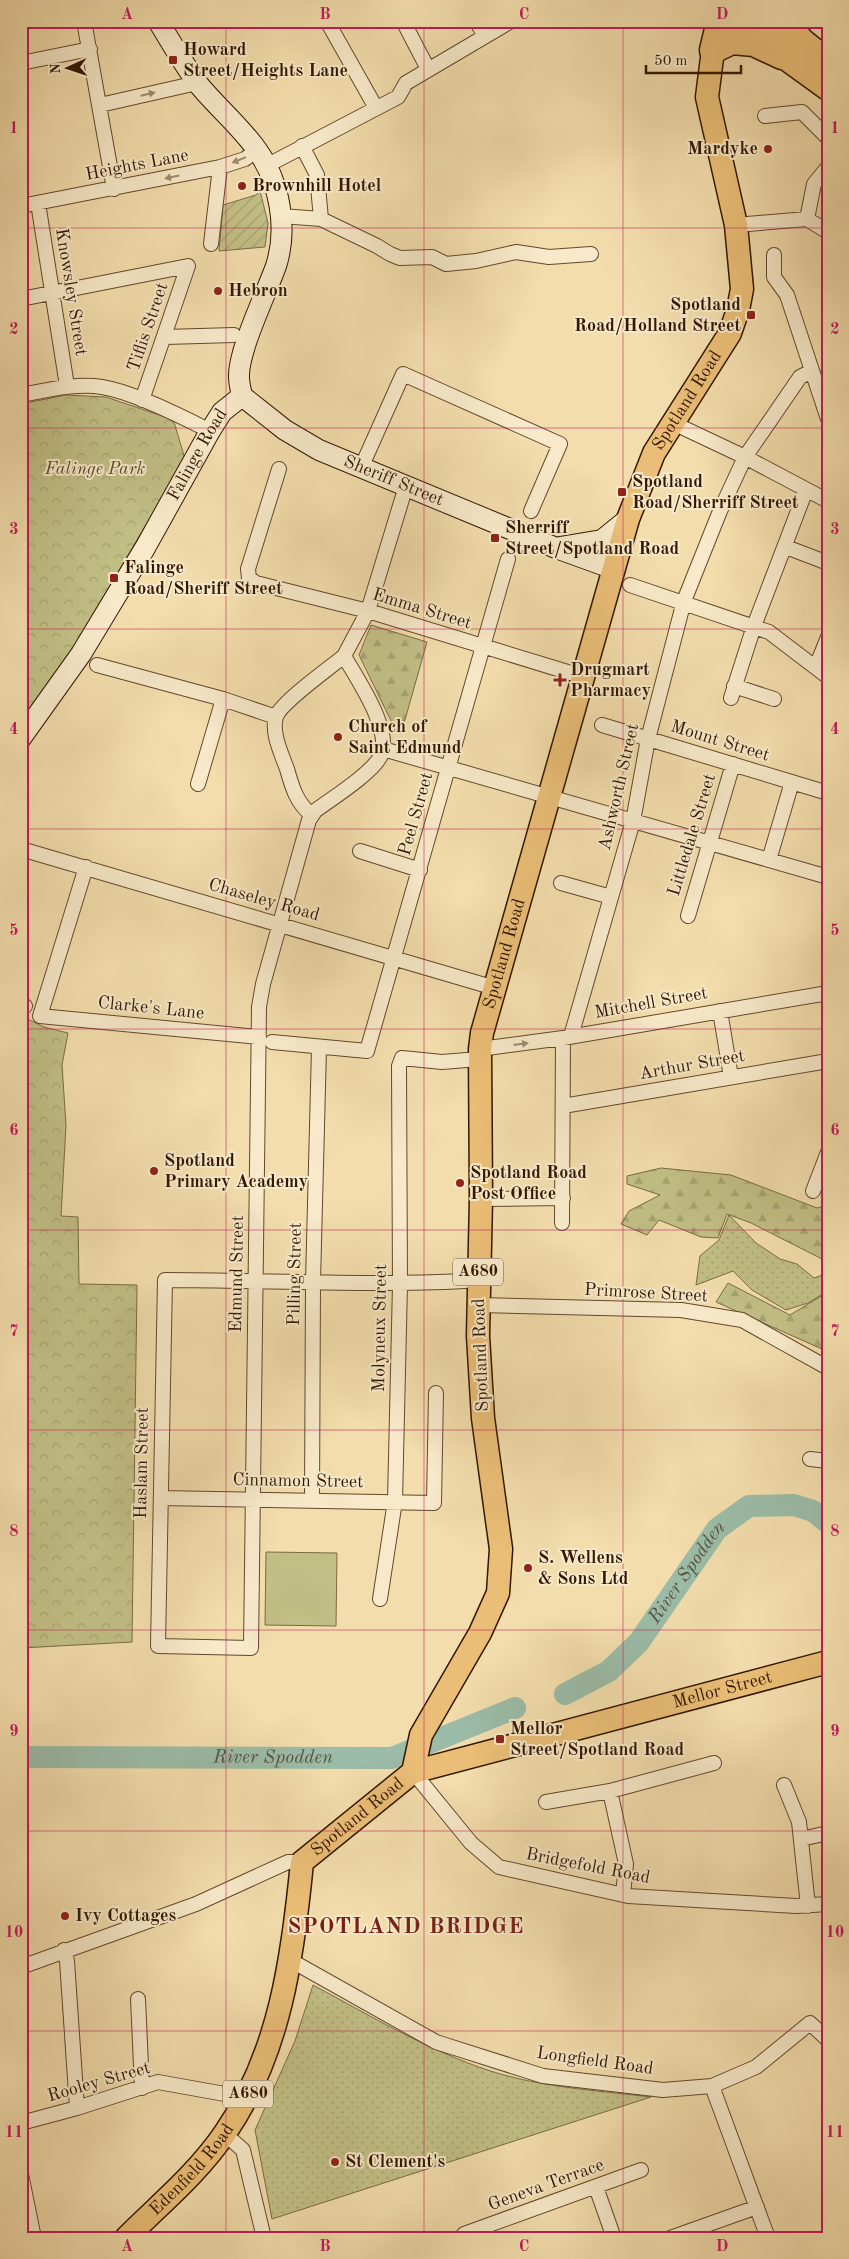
<svg xmlns="http://www.w3.org/2000/svg" width="849" height="2259" viewBox="0 0 849 2259" font-family="'Old Standard TT',serif">
	<style>
		.grass { fill: url(#grass-dots); stroke: #7a6b44 }
		.forest { fill: url(#forest-firs); stroke: #7a6b44 }
		.park { fill: url(#park-crowns); stroke: #7a6b44 }
		.garden { fill: url(#garden-furrows); stroke: #7a6b44 }
		.pitch { fill: #c1bf85; stroke: #7a6b44 }
		.lines { fill: none; stroke-linecap: round; stroke-linejoin: round }
		.river { stroke: #9bbca8; stroke-width: 22 }
		.street-casing { stroke: #63482d; stroke-width: 16 }
		.secondary-casing { stroke: #331703; stroke-width: 22 }
		.primary-casing { stroke: #331703; stroke-width: 25 }
		.highway-casing { stroke: #331703; stroke-width: 29 }
		.street { stroke: #f7e9c9; stroke-width: 14 }
		.secondary { stroke: #f7e9c9; stroke-width: 20 }
		.primary { stroke: #eabe76; stroke-width: 22 }
		.highway { stroke: #eabe76; stroke-width: 26 }
		.oneway { fill: #9f8a70 }
		.grid { fill: none; stroke: #c2185b; stroke-width: 1; stroke-opacity: 0.55 }
		.poi-dot { fill: #8f2418; stroke: #f7e9c9; stroke-width: 2 }
		.labels { text-anchor: middle; dominant-baseline: central; stroke-width: 4; stroke-linejoin: round; paint-order: stroke }
		.shield { fill: #f7e9c9; stroke: #6e563e; stroke-width: 1 }
		.shield-label { font-size: 16px; font-weight: bold; fill: #331703 }
		.poi-label { font-size: 18px; font-weight: bold; fill: #331703; stroke: #f7e9c9; text-anchor: start }
		.street-label { font-size: 18px; fill: #331703; stroke: #f7e9c9 }
		.park-label { font-size: 18px; font-style: italic; fill: #5e492a; stroke: #f7e9c9 }
		.water-label { font-size: 19px; font-style: italic; fill: #57513d; stroke: #f7e9c9 }
		.district-label { font-size: 22px; font-weight: bold; letter-spacing: 1px; fill: #7a1f14; stroke: #f7e9c9 }
		.neatline { fill: none; stroke: #c2185b; stroke-width: 2 }
		.grid-label { font-size: 16px; text-anchor: middle; font-weight: bold; fill: #c2185b }
	</style>
	<defs>
		<pattern id="grass-dots" width="8" height="8" patternUnits="userSpaceOnUse" patternTransform="scale(1.25)"><rect width="8" height="8" fill="#c1bf85"/><path d="M2 2h.1M6 6h.1" fill="none" stroke="#a6a371" stroke-width="1.8" stroke-linecap="round"/></pattern>
		<pattern id="forest-firs" width="22" height="20" patternUnits="userSpaceOnUse" patternTransform="scale(1.25)"><rect width="22" height="20" fill="#c1bf85"/><path d="M5 1l3.5 6h-7zM16 11l3.5 6h-7z" fill="#a6a371"/></pattern>
		<pattern id="park-crowns" width="20" height="18" patternUnits="userSpaceOnUse" patternTransform="scale(1.25)"><rect width="20" height="18" fill="#c1bf85"/><path d="M2 6a3 3 0 1 1 6 0M12 15a3 3 0 1 1 6 0" fill="none" stroke="#a6a371"/></pattern>
		<pattern id="garden-furrows" width="10" height="10" patternUnits="userSpaceOnUse" patternTransform="scale(1.25)"><rect width="10" height="10" fill="#c1bf85"/><path d="M-1 1l2-2M0 10L10 0M9 11l2-2" fill="none" stroke="#a6a371"/></pattern>
	</defs>
	<rect width="100%" height="100%" fill="#f3ddac"/>
	<filter id="stains"><feTurbulence type="fractalNoise" baseFrequency=".004" numOctaves="4"/><feColorMatrix values="0 0 0 0 .2 0 0 0 0 .09 0 0 0 0 .02 0 0 0 .5 -.17"/></filter>
	<radialGradient id="worn" r=".72"><stop offset=".6" stop-color="#630" stop-opacity="0"/><stop offset="1" stop-color="#630" stop-opacity=".3"/></radialGradient>
	<path class="grass" d="M 729,1215 L 756,1243 L 780,1259 L 797,1264 L 814,1278 L 828,1273 L 828,1291 L 808,1303 L 786,1310 L 752,1290 L 733,1271 L 696,1285 L 700,1256 L 719,1240 Z
		M 313,1985 C 373,2017 439,2057 504,2075 C 551,2088 602,2091 651,2097 L 272,2219 L 255,2130 L 295,2041 Z"/>
	<path class="forest" d="M 371,625 L 427,642 L 401,734 L 396,731 L 359,655 Z
		M 661,1168 L 731,1175 L 817,1208 L 828,1205 L 828,1262 L 751,1223 L 727,1214 L 718,1238 L 701,1237 L 659,1220 L 647,1235 L 621,1224 L 629,1211 L 660,1195 L 627,1184 L 627,1176 Z
		M 728,1283 L 790,1315 L 828,1292 L 828,1344 L 822,1349 L 716,1302 Z"/>
	<path class="park" d="M 66,395 L 106,397 L 168,418 L 174,422 L 185,459 L 65,661 L 21,724 L 21,404 Z
		M 21,1016 L 44,1027 L 68,1033 L 62,1065 L 66,1125 L 61,1216 L 78,1217 L 79,1284 L 137,1285 L 132,1642 L 21,1648 Z"/>
	<path class="garden" d="M 260,191 L 268,223 L 265,247 L 219,251 L 223,205 L 256,195 Z"/>
	<path class="pitch" d="M 266,1552 L 337,1553 L 336,1626 L 265,1625 Z"/>
	<g class="lines">
		<g class="river">
			<path id="s1" d="M 565,1694 L 609,1671 L 639,1642 L 717,1529 L 749,1506 L 794,1505 L 813,1511 L 828,1523"/>
			<path id="s2" d="M 21,1757 L 392,1758 L 515,1708"/>
		</g>
		<defs>
			<path id="street" d="M 84,21 L 114,189
				M 327,21 L 376,108
				M 403,21 L 428,69
				M 476,21 L 485,36
				M 21,63 L 90,49
				M 100,105 L 197,83
				M 765,116 L 802,112 L 828,138
				M 302,146 L 317,175 L 321,219
				M 266,166 L 398,97 L 406,83 L 511,21
				M 38,203 L 67,386
				M 21,206 L 220,167 L 245,159 L 257,150
				M 281,216 L 321,219 L 377,246 L 390,254 L 400,258 L 432,257 L 446,264 L 476,261 L 516,252 L 549,257 L 591,254
				M 807,219 L 814,184 L 828,167
				M 736,225 L 807,219 L 828,232
				M 211,244 L 220,167
				M 774,255 L 774,277 L 787,295 L 828,419
				M 21,299 L 188,266 L 142,400
				M 165,337 L 234,335
				M 21,395 C 48,390 75,383 102,387 C 133,392 181,416 210,431
				M 673,423 L 745,457 L 828,501
				M 361,468 L 403,374 L 560,444 L 531,511
				M 279,469 L 248,569 L 249,578 L 256,583 L 368,611 L 584,677
				M 786,547 L 828,563
				M 630,585 L 769,632 L 828,677
				M 344,656 L 368,611 L 406,486
				M 97,665 L 223,699 L 276,717
				M 816,667 L 828,637
				M 734,686 L 774,699
				M 731,698 L 754,626 L 806,490
				M 602,725 L 828,793
				M 383,749 L 828,877
				M 198,784 L 223,699
				M 312,815 C 297,804 292,787 287,769 C 282,755 271,733 276,717 C 280,703 331,667 344,656 C 357,679 394,732 380,757 C 371,774 331,799 315,811 L 309,820 L 263,984 L 259,1007 L 251,1648 L 158,1646 L 165,1280 C 265,1280 365,1286 465,1281
				M 21,849 L 495,988
				M 360,851 L 420,870
				M 769,860 L 792,782
				M 86,867 L 40,1016 L 259,1037
				M 561,883 L 611,897
				M 688,916 L 733,764
				M 21,1004 L 25,1006
				M 720,1011 L 731,1077
				M 571,1036 L 633,821 L 648,739 L 684,601 L 720,511 L 745,457 L 800,377 L 812,371
				M 272,1042 L 367,1051 L 508,559
				M 480,1049 L 563,1038 L 828,993
				M 563,1106 L 828,1061
				M 813,1191 L 828,1152
				M 481,1199 L 563,1198
				M 562,1223 L 563,1038
				M 478,1305 L 681,1310 L 742,1320 L 828,1368
				M 810,1459 L 828,1461
				M 161,1498 L 434,1503 L 436,1393
				M 312,1500 L 313,1282 L 319,1048
				M 380,1599 L 395,1501 L 400,1284 L 399,1066 L 402,1058 L 442,1062 L 479,1059
				M 413,1772 L 471,1843 L 499,1867 L 628,1896 L 796,1906 L 828,1904
				M 784,1785 L 799,1822 L 808,1906
				M 610,1791 L 626,1864 L 623,1895
				M 546,1802 L 610,1791 L 714,1763
				M 801,1839 L 828,1833
				M 64,1950 L 67,1961 L 77,2108
				M 290,1960 L 436,2042 L 543,2076 L 663,2090 L 712,2086 L 756,2067 L 810,2023 L 828,2040
				M 21,1967 L 196,1904 L 288,1862 L 302,1862
				M 138,1999 L 142,2088
				M 712,2086 L 768,2238
				M 21,2123 L 77,2108 L 158,2082 L 247,2098
				M 225,2134 L 243,2150 L 264,2238
				M 21,2174 L 34,2238
				M 596,2187 L 614,2238
				M 464,2234 L 641,2170
				M 670,2238 L 757,2207"/>
			<g id="secondary">
				<path d="M 158,21 C 171,42 184,65 199,85 C 217,107 241,127 257,150 C 280,182 288,229 276,266 C 266,294 238,351 239,377 C 239,384 241,390 242,396"/>
				<path id="s3" d="M 242,396 L 285,430 L 319,450 L 556,548 L 614,569"/>
				<path d="M 560,547 L 602,540 L 628,519"/>
				<path id="s4" d="M 21,738 L 81,654 L 145,548 L 210,431 L 222,412 L 242,396"/>
			</g>
			<g id="primary">
				<path id="s5" d="M 413,1772 L 828,1662"/>
				<path id="s6" d="M 126,2238 C 160,2204 198,2173 225,2133 C 280,2054 293,1956 302,1862 L 413,1772 L 421,1735 L 480,1633 L 498,1593 L 501,1549 L 483,1418 L 478,1336 L 481,1199 L 480,1049 L 482,1033 L 628,519 L 654,453 L 730,333 L 738,310 L 742,289 L 736,225 L 707,97 L 713,50 L 723,35"/>
			</g>
			<path id="highway" d="M 756,21 L 788,58 L 828,87
				M 785,21 L 801,41 L 828,63
				M 713,50 L 732,41 L 754,43 L 782,56
				M 713,50 L 720,21"/>
		</defs>
		<use href="#street" class="street-casing"/>
		<use href="#secondary" class="secondary-casing"/>
		<use href="#primary" class="primary-casing"/>
		<use href="#highway" class="highway-casing"/>
		<use href="#street" class="street"/>
		<use href="#secondary" class="secondary"/>
		<use href="#primary" class="primary"/>
		<use href="#highway" class="highway"/>
	</g>
	<defs><path id="oneway-solid" d="M-6-.8H1V-3.2L6.5 0L1 3.2V.8H-6Z" transform="scale(1.25)"/></defs>
	<g class="oneway">
		<use href="#oneway-solid" transform="translate(148 94) rotate(-13)"/>
		<use href="#oneway-solid" transform="translate(239 160) rotate(158)"/>
		<use href="#oneway-solid" transform="translate(172 177) rotate(168)"/>
		<use href="#oneway-solid" transform="translate(521 1044) rotate(-7)"/>
	</g>
	<path class="grid" d="M 226,21 L 226,2238M 424,21 L 424,2238M 623,21 L 623,2238M 21,228 L 828,228M 21,428 L 828,428M 21,629 L 828,629M 21,829 L 828,829M 21,1029 L 828,1029M 21,1230 L 828,1230M 21,1430 L 828,1430M 21,1630 L 828,1630M 21,1831 L 828,1831M 21,2031 L 828,2031"/>
	<g class="poi-dot">
		<rect x="168" y="55" width="10" height="10" rx="2.5"/>
		<circle cx="768" cy="149" r="5"/>
		<circle cx="242" cy="186" r="5"/>
		<circle cx="218" cy="291" r="5"/>
		<rect x="746" y="310" width="10" height="10" rx="2.5"/>
		<rect x="617" y="487" width="10" height="10" rx="2.5"/>
		<rect x="490" y="533" width="10" height="10" rx="2.5"/>
		<rect x="109" y="573" width="10" height="10" rx="2.5"/>
		<path d="M557.5 672.5h5v5h5v5h-5v5h-5v-5h-5v-5h5z"/>
		<circle cx="338" cy="737" r="5"/>
		<circle cx="154" cy="1171" r="5"/>
		<circle cx="460" cy="1183" r="5"/>
		<circle cx="528" cy="1568" r="5"/>
		<rect x="495" y="1734" width="10" height="10" rx="2.5"/>
		<circle cx="65" cy="1916" r="5"/>
		<circle cx="335" cy="2162" r="5"/>
	</g>
	<g class="labels">
		<g class="shield">
			<rect x="453" y="1258.5" width="50" height="27" rx="4"/>
			<rect x="223" y="2080.5" width="50" height="27" rx="4"/>
		</g>
		<g class="shield-label">
			<text x="478" y="1272">A680</text>
			<text x="248" y="2094">A680</text>
		</g>
		<g class="poi-label">
			<text x="183" y="50">Howard<tspan x="183" dy="21">Street/Heights Lane</tspan></text>
			<text x="758" y="149" text-anchor="end">Mardyke</text>
			<text x="252" y="186">Brownhill Hotel</text>
			<text x="228" y="291">Hebron</text>
			<text x="741" y="305" text-anchor="end">Spotland<tspan x="741" dy="21">Road/Holland Street</tspan></text>
			<text x="632" y="482">Spotland<tspan x="632" dy="21">Road/Sherriff Street</tspan></text>
			<text x="505" y="528">Sherriff<tspan x="505" dy="21">Street/Spotland Road</tspan></text>
			<text x="124" y="568">Falinge<tspan x="124" dy="21">Road/Sheriff Street</tspan></text>
			<text x="570" y="670">Drugmart<tspan x="570" dy="21">Pharmacy</tspan></text>
			<text x="348" y="727">Church of<tspan x="348" dy="21">Saint Edmund</tspan></text>
			<text x="164" y="1161">Spotland<tspan x="164" dy="21">Primary Academy</tspan></text>
			<text x="470" y="1173">Spotland Road<tspan x="470" dy="21">Post Office</tspan></text>
			<text x="538" y="1558">S. Wellens<tspan x="538" dy="21">&amp; Sons Ltd</tspan></text>
			<text x="510" y="1729">Mellor<tspan x="510" dy="21">Street/Spotland Road</tspan></text>
			<text x="75" y="1916">Ivy Cottages</text>
			<text x="345" y="2162">St Clement's</text>
		</g>
		<g class="street-label">
			<text transform="translate(137 165) rotate(-11)">Heights Lane</text>
			<text transform="translate(71 292) rotate(81)">Knowsley Street</text>
			<text transform="translate(148 327) rotate(-71)">Tiflis Street</text>
			<text stroke="none"><textPath href="#s6" startOffset="2001">Spotland Road</textPath></text>
			<text stroke="none"><textPath href="#s4" startOffset="334">Falinge Road</textPath></text>
			<text stroke="none"><textPath href="#s3" startOffset="175">Sheriff Street</textPath></text>
			<text transform="translate(422 609) rotate(17)">Emma Street</text>
			<text transform="translate(720 741) rotate(17)">Mount Street</text>
			<text transform="translate(619 787) rotate(-77)">Ashworth Street</text>
			<text transform="translate(416 814) rotate(-74)">Peel Street</text>
			<text transform="translate(692 835) rotate(-73)">Littledale Street</text>
			<text transform="translate(264 900) rotate(16)">Chaseley Road</text>
			<text stroke="none"><textPath href="#s6" startOffset="1416">Spotland Road</textPath></text>
			<text transform="translate(651 1003) rotate(-10)">Mitchell Street</text>
			<text transform="translate(151 1008) rotate(6)">Clarke's Lane</text>
			<text transform="translate(692 1065) rotate(-10)">Arthur Street</text>
			<text transform="translate(237 1274) rotate(-89)">Edmund Street</text>
			<text transform="translate(295 1274) rotate(-89)">Pilling Street</text>
			<text transform="translate(646 1293) rotate(3)">Primrose Street</text>
			<text transform="translate(380 1328) rotate(-89)">Molyneux Street</text>
			<text transform="translate(481 1355) rotate(-92)">Spotland Road</text>
			<text transform="translate(142 1463) rotate(-89)">Haslam Street</text>
			<text transform="translate(298 1481) rotate(1)">Cinnamon Street</text>
			<text stroke="none"><textPath href="#s5" startOffset="320">Mellor Street</textPath></text>
			<text stroke="none"><textPath href="#s6" startOffset="501">Spotland Road</textPath></text>
			<text transform="translate(588 1866) rotate(11)">Bridgefold Road</text>
			<text transform="translate(595 2061) rotate(8)">Longfield Road</text>
			<text transform="translate(99 2082) rotate(-16)">Rooley Street</text>
			<text stroke="none"><textPath href="#s6" startOffset="95">Edenfield Road</textPath></text>
			<text transform="translate(546 2185) rotate(-20)">Geneva Terrace</text>
		</g>
		<g class="park-label">
			<text x="95" y="469">Falinge Park</text>
		</g>
		<g class="water-label">
			<text stroke="none"><textPath href="#s1" startOffset="176">River Spodden</textPath></text>
			<text stroke="none"><textPath href="#s2" startOffset="252">River Spodden</textPath></text>
		</g>
		<g class="district-label">
			<text x="406" y="1927">SPOTLAND BRIDGE</text>
		</g>
	</g>
	<rect width="849" height="2259" fill="none" stroke="#f3ddac" stroke-width="55"/>
	<g transform="translate(68 68) rotate(267)" stroke="#f7e9c9" stroke-width="4" paint-order="stroke">
	<path d="M0-4L9 19L0 12L-9 19Z" fill="#331703"/>
	<text y="-8" font-size="14" font-weight="bold" text-anchor="middle" fill="#331703">N</text>
	</g>
	<path d="M646 65v8h95v-8" fill="none" stroke="#331703" stroke-width="2.5"/>
	<text x="654" y="65" font-size="15" fill="#331703" stroke="#f7e9c9" stroke-width="4" paint-order="stroke">50 m</text>
	<rect x="28" y="28" width="794" height="2204" class="neatline"/>
	<g class="grid-label">
		<text x="127" y="19">A</text>
		<text x="325" y="19">B</text>
		<text x="524" y="19">C</text>
		<text x="722" y="19">D</text>
		<text x="14" y="133">1</text>
		<text x="835" y="133">1</text>
		<text x="14" y="334">2</text>
		<text x="835" y="334">2</text>
		<text x="14" y="534">3</text>
		<text x="835" y="534">3</text>
		<text x="14" y="734">4</text>
		<text x="835" y="734">4</text>
		<text x="14" y="935">5</text>
		<text x="835" y="935">5</text>
		<text x="14" y="1135">6</text>
		<text x="835" y="1135">6</text>
		<text x="14" y="1336">7</text>
		<text x="835" y="1336">7</text>
		<text x="14" y="1536">8</text>
		<text x="835" y="1536">8</text>
		<text x="14" y="1736">9</text>
		<text x="835" y="1736">9</text>
		<text x="14" y="1937">10</text>
		<text x="835" y="1937">10</text>
		<text x="14" y="2137">11</text>
		<text x="835" y="2137">11</text>
		<text x="127" y="2251">A</text>
		<text x="325" y="2251">B</text>
		<text x="524" y="2251">C</text>
		<text x="722" y="2251">D</text>
	</g>
	<rect width="100%" height="100%" filter="url(#stains)"/>
	<rect width="100%" height="100%" fill="url(#worn)"/>
</svg>
